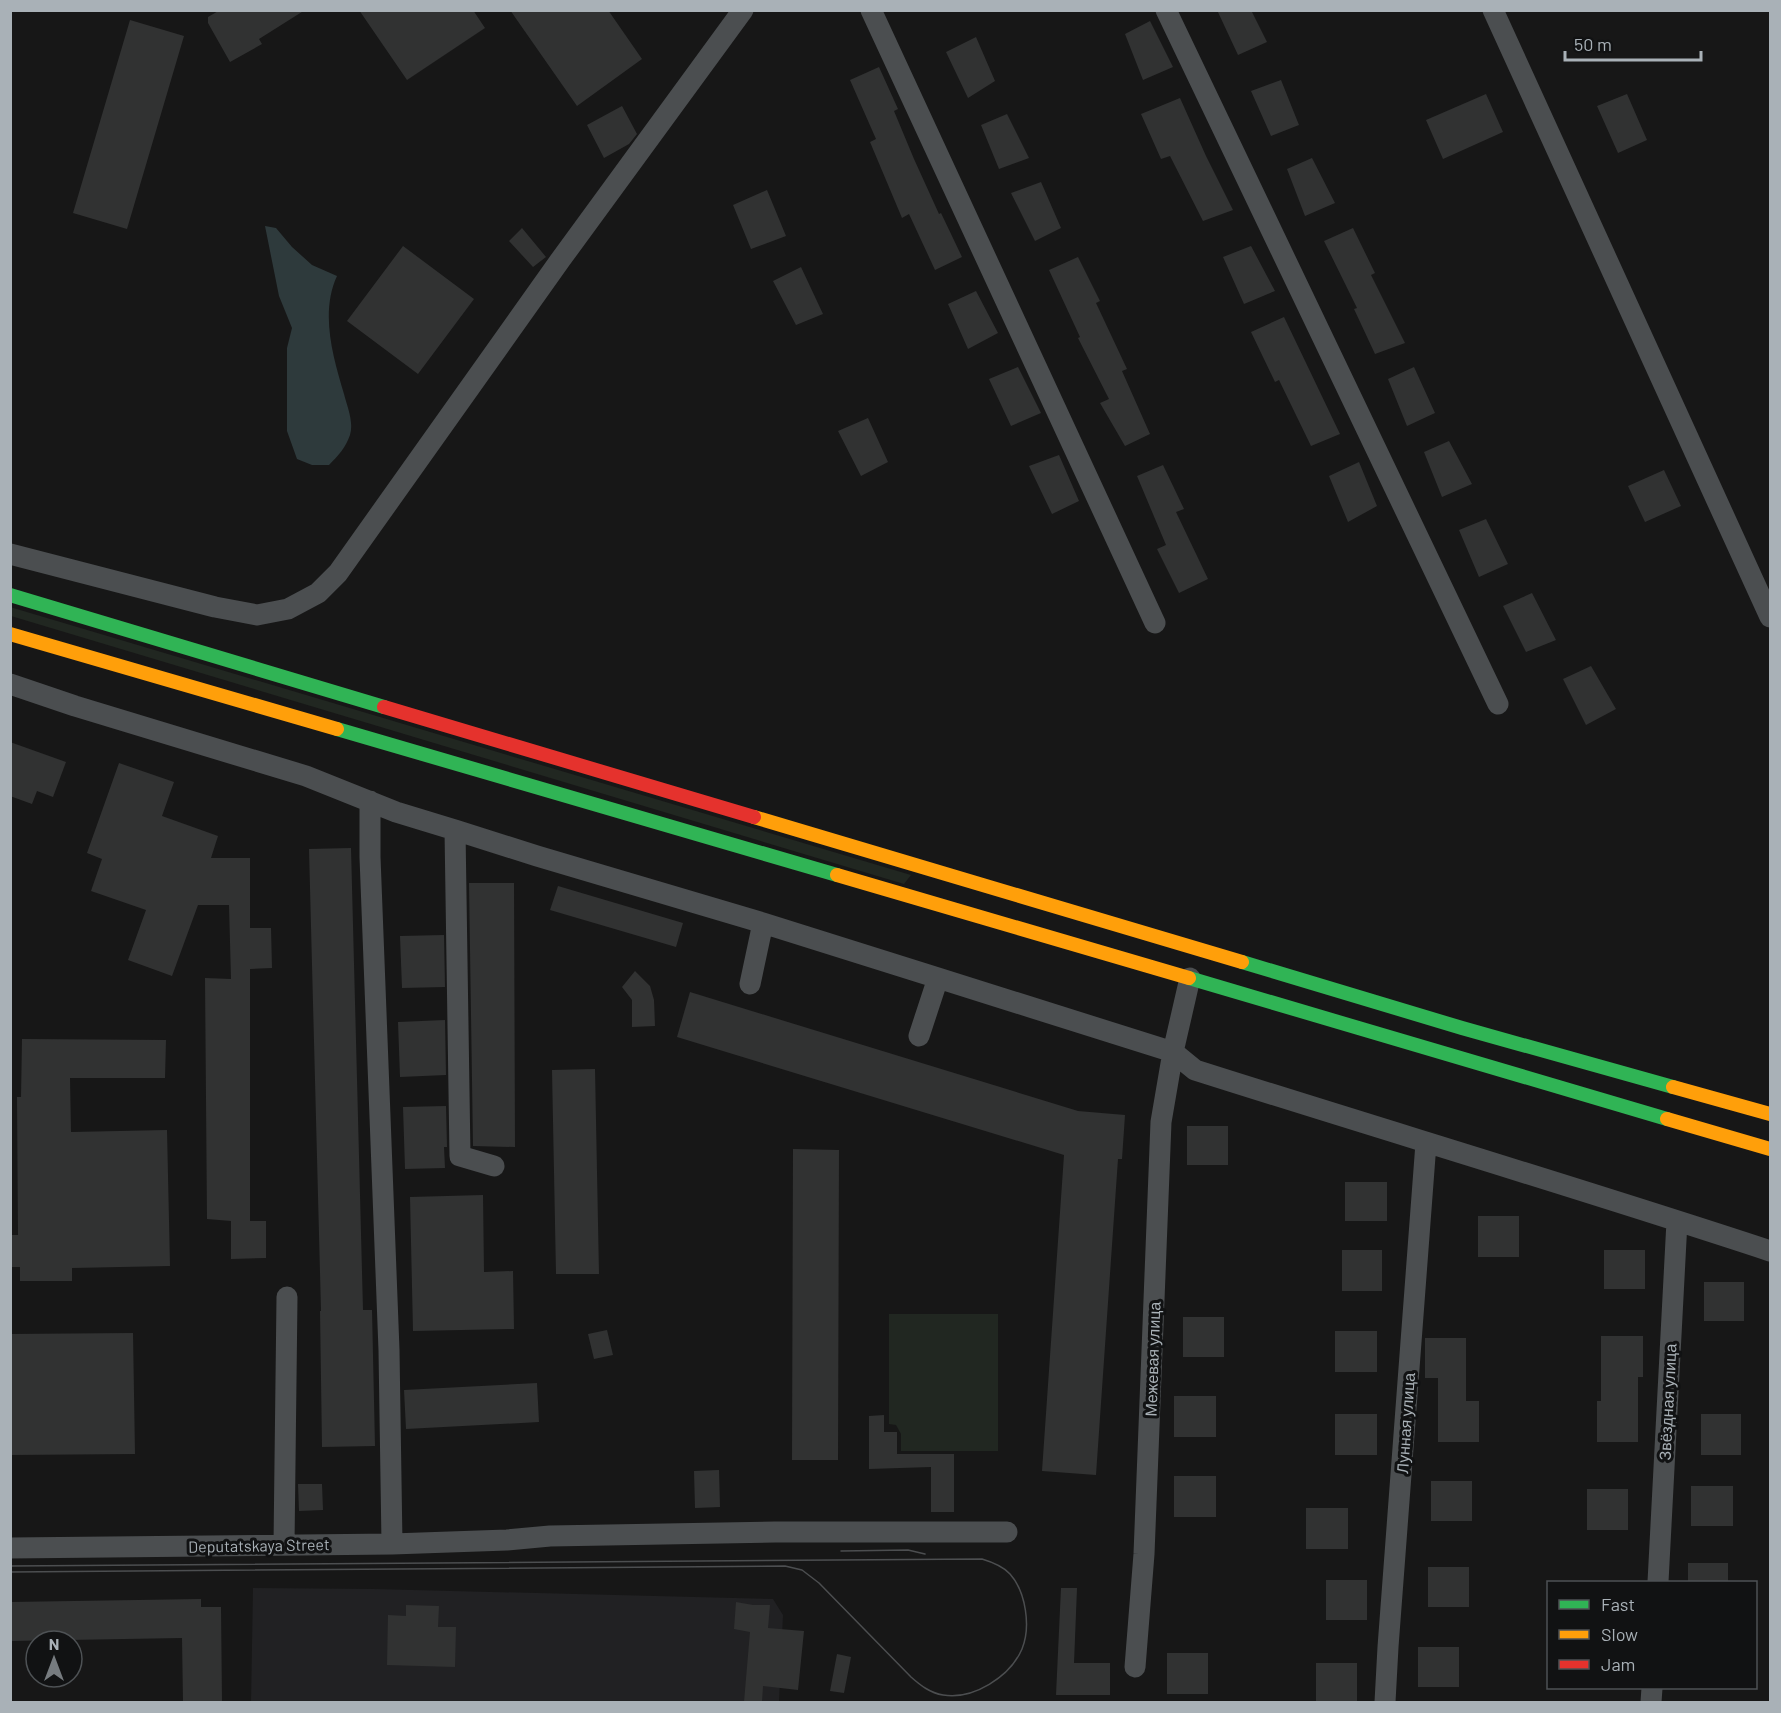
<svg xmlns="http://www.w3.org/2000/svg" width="1781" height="1713" viewBox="0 0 1781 1713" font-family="Barlow,sans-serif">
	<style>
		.built { fill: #212123 }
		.green { fill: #212721 }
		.water { fill: #2e3a3c }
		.building { fill: #313232 }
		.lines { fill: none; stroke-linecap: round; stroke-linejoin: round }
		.street { stroke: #4b4e50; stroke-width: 21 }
		.fast { stroke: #30b455; stroke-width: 14 }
		.slow { stroke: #ff9f0a; stroke-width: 14 }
		.jam { stroke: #e5322d; stroke-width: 14 }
		.tram { stroke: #4c4e50; stroke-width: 1.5 }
		.labels { text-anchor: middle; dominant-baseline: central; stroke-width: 6; stroke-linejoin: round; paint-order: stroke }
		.street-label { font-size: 16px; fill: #a9b1b7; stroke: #111213 }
	</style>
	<rect width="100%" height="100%" fill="#171717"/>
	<path class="built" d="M 253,1588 L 374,1589 L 773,1599 L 783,1615 L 779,1702 L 251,1702 Z"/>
	<path class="green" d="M 10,607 L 911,875 L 904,884 L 11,616 Z
		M 889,1314 L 998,1314 L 998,1451 L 901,1451 L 901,1434 L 896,1425 L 889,1424 Z"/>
	<path class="water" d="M 265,226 L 276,228 L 292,247 L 312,265 L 337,276 C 320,313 333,357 344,394 C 347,406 354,422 350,435 C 346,447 338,456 329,465 L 312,465 L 297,459 L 287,431 L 287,348 L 292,328 L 279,296 Z"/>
	<path class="building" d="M 220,10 L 305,10 L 259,39 L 262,44 L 230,62 L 208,23 L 208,17 Z
		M 359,10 L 473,10 L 485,28 L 407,80 Z
		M 510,10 L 608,10 L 642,59 L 577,106 Z
		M 1217,10 L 1251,10 L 1267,42 L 1238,55 Z
		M 130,20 L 184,36 L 127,229 L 73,213 Z
		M 1150,21 L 1173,67 L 1143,80 L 1125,34 Z
		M 976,37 L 995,81 L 968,98 L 946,52 Z
		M 879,67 L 898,109 L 894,111 L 914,159 L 939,214 L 941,213 L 962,257 L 935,270 L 909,214 L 902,218 L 870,142 L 876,139 L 850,80 Z
		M 1281,80 L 1299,125 L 1271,136 L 1251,91 Z
		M 1486,94 L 1503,132 L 1443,159 L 1426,120 Z
		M 1627,94 L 1647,140 L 1618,153 L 1597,106 Z
		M 1180,98 L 1206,156 L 1233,210 L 1203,221 L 1170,156 L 1161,159 L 1141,114 Z
		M 622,106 L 637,134 L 629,144 L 604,158 L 587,125 Z
		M 1007,114 L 1029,158 L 999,169 L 981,125 Z
		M 1312,158 L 1335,203 L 1305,216 L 1287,169 Z
		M 1041,182 L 1061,228 L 1035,241 L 1011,193 Z
		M 767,190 L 786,236 L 751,249 L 733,205 Z
		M 522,228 L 546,257 L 533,267 L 509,241 Z
		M 1353,228 L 1375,273 L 1371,275 L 1405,343 L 1375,354 L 1354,309 L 1357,308 L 1324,241 Z
		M 403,246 L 474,299 L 418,374 L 347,321 Z
		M 1251,246 L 1275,291 L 1244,304 L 1223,257 Z
		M 1078,257 L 1100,301 L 1096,303 L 1127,369 L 1122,371 L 1150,434 L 1125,446 L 1100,403 L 1109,399 L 1078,338 L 1080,337 L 1049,270 Z
		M 801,267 L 823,314 L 796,325 L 773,281 Z
		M 976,291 L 998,333 L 968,349 L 948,304 Z
		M 1284,317 L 1340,434 L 1311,446 L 1279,380 L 1275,382 L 1251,332 Z
		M 1018,367 L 1041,413 L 1011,426 L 989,379 Z
		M 1414,367 L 1435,413 L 1407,426 L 1388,379 Z
		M 868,418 L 888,462 L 861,476 L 838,431 Z
		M 1449,441 L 1472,484 L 1442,497 L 1424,452 Z
		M 1059,455 L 1079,501 L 1052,514 L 1029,466 Z
		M 1359,462 L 1377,506 L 1348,522 L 1329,476 Z
		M 1163,465 L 1184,509 L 1176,512 L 1208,579 L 1179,593 L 1157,549 L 1166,545 L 1137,476 Z
		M 1664,470 L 1681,506 L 1645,522 L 1628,486 Z
		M 1486,519 L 1508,564 L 1479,577 L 1459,530 Z
		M 1532,593 L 1556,640 L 1526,652 L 1503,606 Z
		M 1591,666 L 1616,709 L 1586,725 L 1563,679 Z
		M 10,742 L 66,762 L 53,797 L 37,791 L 32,804 L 10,796 Z
		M 119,763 L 174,782 L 162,816 L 218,836 L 211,858 L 250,858 L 250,928 L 271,928 L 272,968 L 250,969 L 250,1221 L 266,1221 L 266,1258 L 231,1259 L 231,1221 L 207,1219 L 205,978 L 231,979 L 229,905 L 198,905 L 172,976 L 128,960 L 146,910 L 91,891 L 102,859 L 87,853 Z
		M 351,848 L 363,1310 L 372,1310 L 375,1446 L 322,1447 L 320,1311 L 321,1311 L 309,849 Z
		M 469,883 L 514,883 L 515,1147 L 473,1146 Z
		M 558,886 L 683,923 L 676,947 L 550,910 Z
		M 444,935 L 445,987 L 402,988 L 400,936 Z
		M 635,971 L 650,986 L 654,1000 L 655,1026 L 632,1027 L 632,1000 L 622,987 Z
		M 690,992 L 1078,1111 L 1125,1115 L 1122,1159 L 1118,1159 L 1096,1475 L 1042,1471 L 1064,1155 L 677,1037 Z
		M 445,1020 L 446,1075 L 400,1077 L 398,1022 Z
		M 22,1039 L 166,1040 L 165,1078 L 70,1078 L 71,1132 L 167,1130 L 170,1266 L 72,1268 L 72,1281 L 20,1281 L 20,1267 L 10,1267 L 10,1235 L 18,1235 L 17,1097 L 21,1097 Z
		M 595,1069 L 599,1274 L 556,1274 L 552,1070 Z
		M 446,1106 L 447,1147 L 444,1147 L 445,1168 L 405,1169 L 403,1107 Z
		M 1187,1126 L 1228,1126 L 1228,1165 L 1187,1165 Z
		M 793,1149 L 839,1150 L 838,1460 L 792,1460 Z
		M 1345,1182 L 1387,1182 L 1387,1221 L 1345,1221 Z
		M 483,1195 L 484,1272 L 513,1271 L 514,1329 L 413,1331 L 410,1197 Z
		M 1478,1216 L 1519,1216 L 1519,1257 L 1478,1257 Z
		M 1342,1250 L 1382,1250 L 1382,1291 L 1342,1291 Z
		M 1604,1250 L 1645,1250 L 1645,1289 L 1604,1289 Z
		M 1704,1282 L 1744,1282 L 1744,1321 L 1704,1321 Z
		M 1183,1317 L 1224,1317 L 1224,1357 L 1183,1357 Z
		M 607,1330 L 613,1355 L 594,1359 L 588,1334 Z
		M 1335,1331 L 1377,1331 L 1377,1372 L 1335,1372 Z
		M 133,1333 L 135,1454 L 10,1455 L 10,1334 Z
		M 1601,1336 L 1643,1336 L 1643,1377 L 1638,1377 L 1638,1442 L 1597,1442 L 1597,1401 L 1601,1401 Z
		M 1425,1338 L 1466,1338 L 1466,1401 L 1479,1401 L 1479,1442 L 1438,1442 L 1438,1378 L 1425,1378 Z
		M 537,1383 L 539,1422 L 406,1429 L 404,1390 Z
		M 1174,1396 L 1216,1396 L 1216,1437 L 1174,1437 Z
		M 1335,1414 L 1377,1414 L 1377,1455 L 1335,1455 Z
		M 1701,1414 L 1741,1414 L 1741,1455 L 1701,1455 Z
		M 884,1415 L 884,1432 L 897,1432 L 897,1454 L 954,1454 L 954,1512 L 931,1512 L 931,1467 L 869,1469 L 869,1416 Z
		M 719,1470 L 720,1507 L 695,1508 L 694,1471 Z
		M 1174,1476 L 1216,1476 L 1216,1517 L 1174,1517 Z
		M 1431,1481 L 1472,1481 L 1472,1521 L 1431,1521 Z
		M 298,1484 L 322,1484 L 323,1510 L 299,1511 Z
		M 1691,1486 L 1733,1486 L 1733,1526 L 1691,1526 Z
		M 1587,1489 L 1628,1489 L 1628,1530 L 1587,1530 Z
		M 1306,1508 L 1348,1508 L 1348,1549 L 1306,1549 Z
		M 1688,1563 L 1728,1563 L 1728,1582 L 1688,1582 Z
		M 1428,1567 L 1469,1567 L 1469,1607 L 1428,1607 Z
		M 1326,1580 L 1367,1580 L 1367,1620 L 1326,1620 Z
		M 1061,1588 L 1077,1588 L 1074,1663 L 1110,1663 L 1110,1695 L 1056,1695 Z
		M 201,1599 L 201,1607 L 221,1607 L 222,1702 L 183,1702 L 182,1638 L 10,1641 L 10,1602 Z
		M 736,1602 L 753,1605 L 770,1605 L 768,1628 L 804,1631 L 798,1690 L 763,1686 L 762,1702 L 744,1702 L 750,1632 L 734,1629 Z
		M 406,1605 L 439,1606 L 438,1627 L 456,1627 L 455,1667 L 387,1665 L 388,1615 L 406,1616 Z
		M 1418,1647 L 1459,1647 L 1459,1687 L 1418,1687 Z
		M 1167,1653 L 1208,1653 L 1208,1694 L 1167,1694 Z
		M 837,1654 L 851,1657 L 844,1693 L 830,1691 Z
		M 1316,1663 L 1357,1663 L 1357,1702 L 1316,1702 Z"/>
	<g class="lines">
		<path class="street" d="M 871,10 L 1155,623
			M 1166,10 L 1498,704
			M 1493,10 L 1770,617
			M 10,554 L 215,607 L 257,615 L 288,609 L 318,593 L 338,573 L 561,259 L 743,10
			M 10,684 L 75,706 L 306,776 L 396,812 L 455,830 L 460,1156 L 494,1166
			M 370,801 L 370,857 L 389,1350 L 392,1544
			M 455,830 L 537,856 L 763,923
			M 750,984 L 763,923 L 938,978
			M 919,1036 L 938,978 L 1173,1052 L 1195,1070 C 1387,1131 1579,1188 1770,1251
			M 284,1545 L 287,1297
			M 10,1548 L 392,1544 L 507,1540 L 550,1536 L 775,1532 L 1007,1532
			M 1658,1582 L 1677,1221
			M 1135,1667 L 1144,1554 L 1161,1122 L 1173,1052 L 1190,978
			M 1385,1702 L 1388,1647 L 1426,1143
			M 1651,1702 L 1652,1688"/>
		<path class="fast" d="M 10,595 L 384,707
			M 337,729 L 837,875
			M 1242,962 L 1462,1028 L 1673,1087
			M 1189,978 L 1667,1119"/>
		<path class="slow" d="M 10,634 L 337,729
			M 754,817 L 1242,962
			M 837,875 L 1189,978
			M 1673,1087 L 1770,1114
			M 1667,1119 L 1770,1149"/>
		<path class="jam" d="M 384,707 L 754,817"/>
		<path class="tram" d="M 841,1551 L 908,1550 L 925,1554
			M 10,1566 L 982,1559 C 992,1562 1003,1566 1010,1574 C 1026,1592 1031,1627 1022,1649 C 1010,1677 973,1700 943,1695 C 930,1693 920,1685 911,1677 L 819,1583 L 802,1570 L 785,1566 L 10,1572"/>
	</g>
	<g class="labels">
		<g class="street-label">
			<text transform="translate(1152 1359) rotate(-88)">Межевая улица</text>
			<text transform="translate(1667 1402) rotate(-87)">Звёздная улица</text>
			<text transform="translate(1405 1423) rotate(-86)">Лунная улица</text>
			<text transform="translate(259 1545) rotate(-1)">Deputatskaya Street</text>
		</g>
	</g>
	<rect width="1781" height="1713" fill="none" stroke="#a9b1b7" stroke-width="24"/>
	<rect x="1547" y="1581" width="210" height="108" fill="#111213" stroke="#4e5255" stroke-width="1.5"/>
	<rect x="1559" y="1600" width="30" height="9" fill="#30b455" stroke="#4e5255" stroke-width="1.5"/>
	<text x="1601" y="1611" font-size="18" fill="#a9b1b7">Fast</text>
	<rect x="1559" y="1630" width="30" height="9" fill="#ff9f0a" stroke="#4e5255" stroke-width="1.5"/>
	<text x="1601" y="1641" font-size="18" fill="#a9b1b7">Slow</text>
	<rect x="1559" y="1660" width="30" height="9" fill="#e5322d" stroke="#4e5255" stroke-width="1.5"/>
	<text x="1601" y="1671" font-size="18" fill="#a9b1b7">Jam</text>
	<g transform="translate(54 1659)"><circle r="28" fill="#111213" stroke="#4e5255" stroke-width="1.5"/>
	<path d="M0-4.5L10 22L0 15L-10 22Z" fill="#767b7f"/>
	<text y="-9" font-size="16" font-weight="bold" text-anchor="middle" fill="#a9b1b7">N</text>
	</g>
	<path d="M1565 51v9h136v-9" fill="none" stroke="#a9b1b7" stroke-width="3"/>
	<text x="1574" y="51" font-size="18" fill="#a9b1b7" stroke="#111213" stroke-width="4.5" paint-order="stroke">50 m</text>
</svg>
